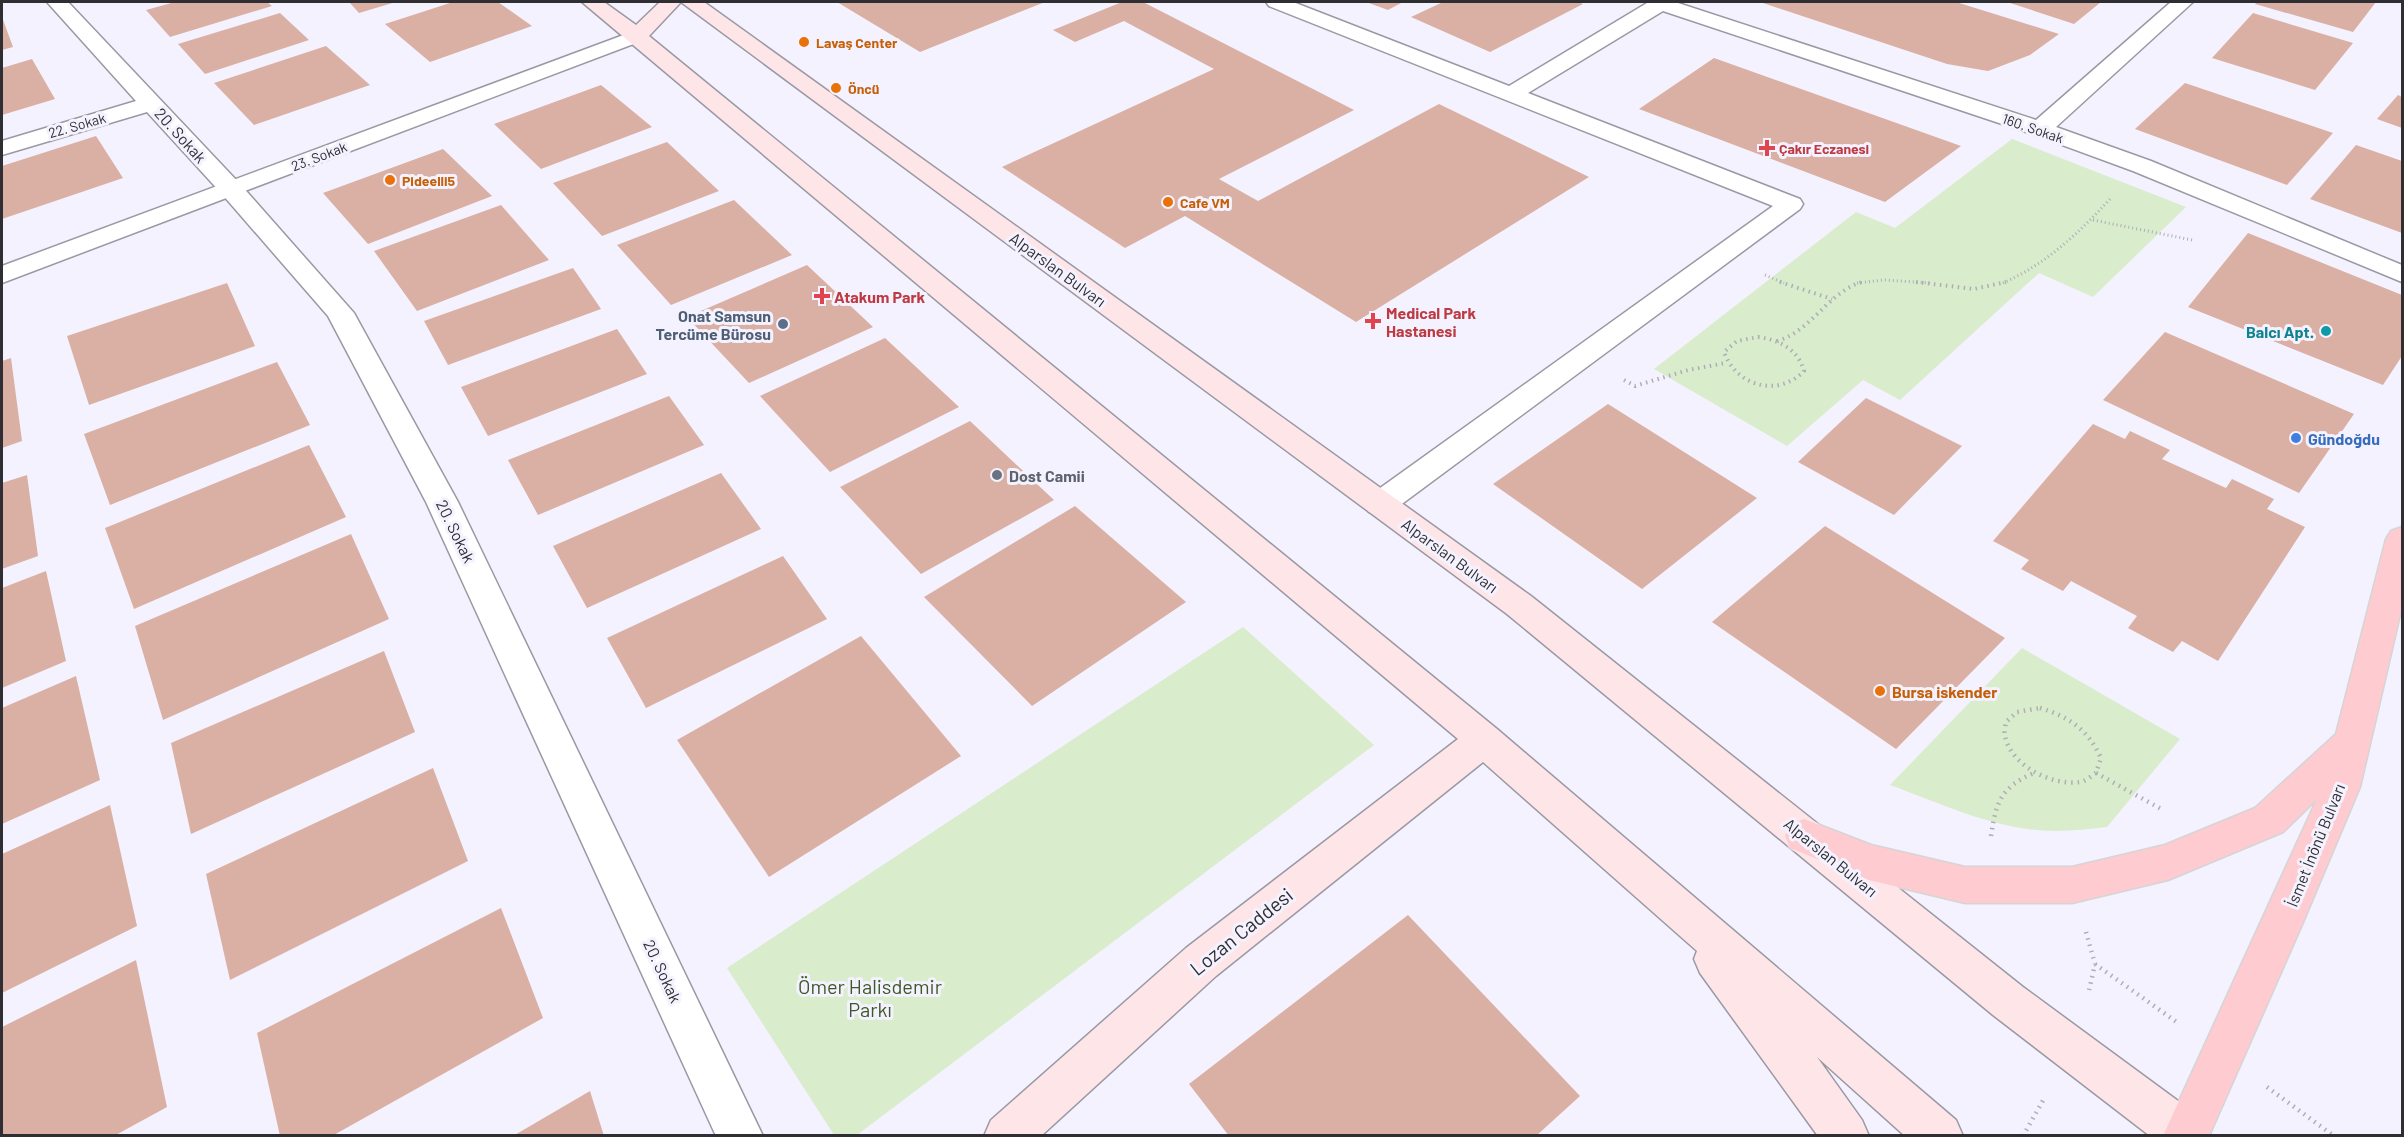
<svg xmlns="http://www.w3.org/2000/svg" width="2404" height="1137" viewBox="0 0 2404 1137" font-family="Barlow,sans-serif">
	<style>
		.green { fill: #d9eccc }
		.building { fill: #dab0a4 }
		.lines { fill: none; stroke-linecap: round; stroke-linejoin: round }
		.minor-casing { stroke: #9a99a3; stroke-width: 3 }
		.tertiary-casing { stroke: #9a99a3; stroke-width: 3 }
		.secondary-casing { stroke: #9a99a3; stroke-width: 3 }
		.primary-casing { stroke: #d5d5d6; stroke-width: 3 }
		.path-far2 { stroke: #afadb6; stroke-width: 3; stroke-dasharray: 1 3; stroke-linecap: butt }
		.path-far1 { stroke: #afadb6; stroke-width: 4; stroke-dasharray: 1.5 4.5; stroke-linecap: butt }
		.path { stroke: #afadb6; stroke-width: 4.5; stroke-dasharray: 1.5 5; stroke-linecap: butt }
		.minor { fill: #fff; fill-rule: evenodd }
		.tertiary { fill: #fff; fill-rule: evenodd }
		.secondary { fill: #fee5e8; fill-rule: evenodd }
		.primary { fill: #fdcbd0; fill-rule: evenodd }
		.food-dot { fill: #e8710a; stroke: #f4f2fe; stroke-width: 2 }
		.health-dot { fill: #e0444e; stroke: #f4f2fe; stroke-width: 2 }
		.service-dot { fill: #5c6f8a; stroke: #f4f2fe; stroke-width: 2 }
		.culture-dot { fill: #0f9aa8; stroke: #f4f2fe; stroke-width: 2 }
		.shop-dot { fill: #3f7fe0; stroke: #f4f2fe; stroke-width: 2 }
		.worship-dot { fill: #6b7280; stroke: #f4f2fe; stroke-width: 2 }
		.labels { text-anchor: middle; dominant-baseline: central; stroke-width: 6; stroke-linejoin: round; paint-order: stroke }
		.far-food-label { font-size: 14px; font-weight: bold; fill: #c56008; stroke: #f4f2fe; text-anchor: start }
		.far-street-label { font-size: 14px; fill: #2f2e32; stroke: #f4f2fe }
		.far-health-label { font-size: 14px; font-weight: bold; fill: #be3a42; stroke: #f4f2fe; text-anchor: start }
		.street-label { font-size: 16px; fill: #2f2e32; stroke: #f4f2fe }
		.health-label { font-size: 16px; font-weight: bold; fill: #be3a42; stroke: #f4f2fe; text-anchor: start }
		.service-label { font-size: 16px; font-weight: bold; fill: #4e5e75; stroke: #f4f2fe; text-anchor: end }
		.culture-label { font-size: 16px; font-weight: bold; fill: #0d838f; stroke: #f4f2fe; text-anchor: end }
		.shop-label { font-size: 16px; font-weight: bold; fill: #366cbe; stroke: #f4f2fe; text-anchor: start }
		.worship-label { font-size: 16px; font-weight: bold; fill: #5b616d; stroke: #f4f2fe; text-anchor: start }
		.food-label { font-size: 16px; font-weight: bold; fill: #c56008; stroke: #f4f2fe; text-anchor: start }
		.near-street-label { font-size: 20px; fill: #2f2e32; stroke: #f4f2fe }
		.near-park-label { font-size: 20px; fill: #3e5927; stroke: #f4f2fe }
	</style>
	<rect width="100%" height="100%" fill="#f4f2fe"/>
	<path class="green" d="M 2012,139 L 2186,207 L 2093,297 L 2039,273 L 1900,400 L 1863,380 L 1787,446 L 1654,369 L 1856,212 L 1895,228 Z
		M 1243,627 L 1374,745 L 857,1135 L 834,1135 L 727,968 Z
		M 2022,648 L 2180,739 L 2107,827 C 2081,830 2054,833 2028,829 C 1981,823 1934,801 1890,785 Z"/>
	<path class="building" d="M 175,2 L 267,2 L 272,6 L 170,37 L 146,10 Z
		M 349,2 L 396,2 L 359,13 Z
		M 453,2 L 498,2 L 532,26 L 430,62 L 385,24 Z
		M 837,2 L 1045,2 L 920,52 Z
		M 1122,2 L 1143,2 L 1354,110 L 1219,179 L 1258,201 L 1439,104 L 1589,177 L 1356,322 L 1185,216 L 1125,248 L 1002,167 L 1214,69 L 1124,21 L 1075,42 L 1053,30 Z
		M 1366,2 L 1403,2 L 1388,10 Z
		M 1443,2 L 1578,2 L 1583,4 L 1490,52 L 1411,17 Z
		M 1760,2 L 1956,2 L 2059,34 L 2030,55 L 1988,71 L 1947,64 Z
		M 2007,2 L 2101,2 L 2074,24 Z
		M 2257,2 L 2376,2 L 2353,32 L 2255,4 Z
		M 280,13 L 309,40 L 205,74 L 178,44 Z
		M 2253,13 L 2353,43 L 2315,90 L 2212,58 Z
		M 2,17 L 13,47 L 2,50 Z
		M 326,46 L 370,85 L 254,125 L 214,83 Z
		M 1714,58 L 1961,146 L 1885,202 L 1639,109 Z
		M 32,59 L 55,99 L 2,115 L 2,68 Z
		M 2185,83 L 2333,133 L 2287,185 L 2135,129 Z
		M 601,85 L 652,127 L 541,169 L 494,124 Z
		M 2398,95 L 2402,97 L 2402,128 L 2377,119 Z
		M 96,136 L 123,178 L 2,219 L 2,166 Z
		M 667,142 L 719,191 L 602,236 L 553,183 Z
		M 2356,145 L 2402,161 L 2402,233 L 2310,199 Z
		M 443,149 L 492,196 L 368,244 L 323,193 Z
		M 734,200 L 792,255 L 671,305 L 617,245 Z
		M 501,205 L 549,260 L 417,311 L 374,251 Z
		M 2248,233 L 2402,295 L 2402,356 L 2383,385 L 2188,307 Z
		M 807,265 L 873,327 L 749,383 L 687,317 Z
		M 573,268 L 601,309 L 448,365 L 424,321 Z
		M 227,283 L 255,346 L 89,405 L 67,336 Z
		M 617,329 L 647,374 L 488,436 L 461,387 Z
		M 2165,332 L 2354,414 L 2299,493 L 2103,400 Z
		M 885,338 L 959,407 L 830,472 L 760,396 Z
		M 11,358 L 22,441 L 2,448 L 2,361 Z
		M 277,362 L 310,425 L 110,505 L 84,434 Z
		M 669,396 L 704,445 L 538,515 L 508,460 Z
		M 1866,398 L 1962,446 L 1894,515 L 1798,462 Z
		M 1608,404 L 1757,498 L 1642,589 L 1493,484 Z
		M 970,421 L 1054,500 L 921,574 L 840,487 Z
		M 2093,424 L 2125,439 L 2130,431 L 2170,450 L 2162,459 L 2226,488 L 2232,479 L 2274,499 L 2267,509 L 2305,527 L 2218,661 L 2182,641 L 2173,652 L 2128,628 L 2137,616 L 2071,581 L 2063,591 L 2021,569 L 2029,560 L 1993,541 Z
		M 309,445 L 346,517 L 134,609 L 105,528 Z
		M 721,473 L 761,529 L 587,608 L 553,546 Z
		M 27,475 L 38,556 L 2,569 L 2,483 Z
		M 1075,506 L 1186,602 L 1032,706 L 924,597 Z
		M 1825,526 L 2005,638 L 1896,749 L 1712,622 Z
		M 351,534 L 389,619 L 163,720 L 135,626 Z
		M 783,556 L 827,619 L 646,708 L 607,638 Z
		M 46,571 L 66,661 L 2,688 L 2,588 Z
		M 861,636 L 961,756 L 769,877 L 677,740 Z
		M 384,651 L 415,732 L 191,834 L 171,743 Z
		M 76,676 L 100,780 L 2,824 L 2,708 Z
		M 433,768 L 468,861 L 230,980 L 206,874 Z
		M 110,805 L 137,926 L 2,993 L 2,854 Z
		M 501,908 L 543,1018 L 332,1136 L 280,1136 L 257,1033 Z
		M 1408,915 L 1580,1096 L 1536,1136 L 1229,1136 L 1189,1084 Z
		M 136,960 L 167,1107 L 114,1136 L 2,1136 L 2,1027 Z
		M 590,1091 L 604,1136 L 513,1136 Z"/>
	<g class="lines">
		<defs>
			<path id="minor" d="M 47,2 L 68,2 L 240,184 L 354,313 L 458,502 L 763,1136 L 716,1136 L 426,502 L 328,316 L 222,194 L 147,112 L 2,155 L 2,141 L 136,101 Z
				M 1266,2 L 1293,2 L 1509,86 L 1647,3 L 1646,2 L 1675,2 L 2036,120 L 2171,2 L 2193,2 L 2056,127 L 2151,161 L 2402,265 L 2402,282 L 2133,171 L 2032,134 L 1663,11 L 1528,93 L 1800,199 L 1803,204 L 1800,209 L 1391,512 L 1380,515 L 1369,512 L 1364,504 L 1369,496 L 1773,206 L 1269,6 Z"/>
			<path id="tertiary" d="M 637,30 L 644,32 L 648,36 L 644,40 L 2,283 L 2,266 Z"/>
			<path id="secondary" d="M 582,2 L 604,2 L 636,25 L 660,2 L 704,2 L 1531,596 L 2023,987 L 2204,1120 L 2211,1136 L 2150,1136 L 1993,1015 L 1507,614 L 681,2 L 649,36 L 1497,729 L 1956,1120 L 1963,1136 L 1905,1136 L 1817,1057 L 1862,1120 L 1869,1136 L 1818,1136 L 1700,973 L 1694,959 L 1697,951 L 1483,762 L 1216,976 L 1041,1136 L 984,1136 L 991,1120 L 1186,948 L 1458,739 Z"/>
			<path id="primary" d="M 2402,527 L 2402,606 L 2360,787 L 2301,927 L 2209,1136 L 2163,1136 L 2317,799 L 2283,832 L 2168,880 L 2072,903 L 1965,903 L 1869,880 L 1790,848 L 1785,836 L 1790,824 L 1804,819 L 1871,845 L 1965,867 L 2072,867 L 2165,845 L 2255,808 L 2336,734 L 2386,539 L 2391,531 Z"/>
		</defs>
		<use href="#minor" class="minor-casing"/>
		<use href="#tertiary" class="tertiary-casing"/>
		<use href="#secondary" class="secondary-casing"/>
		<use href="#primary" class="primary-casing"/>
		<path class="path-far2" d="M 2093,220 L 2192,240
			M 1765,275 L 1784,283
			M 1857,283 L 1884,280 L 1931,283
			M 2003,283 C 2046,264 2079,233 2110,199"/>
		<path class="path-far1" d="M 1780,282 L 1832,299
			M 1916,282 L 1974,289 L 2006,282
			M 1758,337 C 1779,340 1798,349 1804,371 C 1778,398 1736,386 1724,352 L 1737,341 Z
			M 1777,341 C 1812,331 1828,292 1862,282
			M 1624,380 L 1635,386 L 1688,370 L 1726,363"/>
		<path class="path" d="M 2040,708 C 2070,717 2088,730 2101,758 L 2096,773 C 2091,776 2086,781 2080,782 C 2052,786 2011,766 2005,736 C 2004,732 2005,726 2006,722 L 2017,712 Z
			M 2096,773 L 2163,810
			M 1991,836 C 1996,802 2001,787 2034,773
			M 2086,932 L 2095,964 L 2088,995
			M 2095,964 L 2178,1023
			M 2267,1087 L 2334,1136
			M 2023,1136 L 2045,1097"/>
		<use href="#minor" class="minor"/>
		<use href="#tertiary" class="tertiary"/>
		<use href="#secondary" class="secondary"/>
		<use href="#primary" class="primary"/>
	</g>
	<g class="food-dot">
		<circle cx="804" cy="42" r="6"/>
		<circle cx="836" cy="88" r="6"/>
		<circle cx="390" cy="180" r="6"/>
		<circle cx="1168" cy="202" r="6"/>
		<circle cx="1880" cy="691" r="6"/>
	</g>
	<g class="health-dot">
		<path d="M1764 139h6v6h6v6h-6v6h-6v-6h-6v-6h6z"/>
		<path d="M819 287h6v6h6v6h-6v6h-6v-6h-6v-6h6z"/>
		<path d="M1370 312h6v6h6v6h-6v6h-6v-6h-6v-6h6z"/>
	</g>
	<circle class="service-dot" cx="783" cy="324" r="6"/>
	<circle class="culture-dot" cx="2326" cy="331" r="6"/>
	<circle class="shop-dot" cx="2296" cy="438" r="6"/>
	<circle class="worship-dot" cx="997" cy="475" r="6"/>
	<g class="labels">
		<g class="far-food-label">
			<text x="816" y="42">Lavaş Center</text>
			<text x="848" y="88">Öncü</text>
			<text x="402" y="180">Pideelli5</text>
			<text x="1180" y="202">Cafe VM</text>
		</g>
		<g class="far-street-label">
			<text transform="translate(77 125) rotate(-16)">22. Sokak</text>
			<text transform="translate(2033 128) rotate(19)">160. Sokak</text>
			<text transform="translate(319 156) rotate(-21)">23. Sokak</text>
		</g>
		<g class="far-health-label">
			<text x="1779" y="148">Çakır Eczanesi</text>
		</g>
		<g class="street-label">
			<text transform="translate(181 135) rotate(48)">20. Sokak</text>
			<text transform="translate(1058 269) rotate(36)">Alparslan Bulvarı</text>
			<text transform="translate(456 531) rotate(64)">20. Sokak</text>
			<text transform="translate(1450 555) rotate(36)">Alparslan Bulvarı</text>
			<text transform="translate(2315 845) rotate(-68)">İsmet İnönü Bulvarı</text>
			<text transform="translate(1831 857) rotate(39)">Alparslan Bulvarı</text>
			<text transform="translate(663 971) rotate(65)">20. Sokak</text>
		</g>
		<g class="health-label">
			<text x="834" y="296">Atakum Park</text>
			<text x="1386" y="312">Medical Park<tspan x="1386" dy="18">Hastanesi</tspan></text>
		</g>
		<g class="service-label">
			<text x="771" y="315">Onat Samsun<tspan x="771" dy="18">Tercüme Bürosu</tspan></text>
		</g>
		<g class="culture-label">
			<text x="2314" y="331">Balcı Apt.</text>
		</g>
		<g class="shop-label">
			<text x="2308" y="438">Gündoğdu</text>
		</g>
		<g class="worship-label">
			<text x="1009" y="475">Dost Camii</text>
		</g>
		<g class="food-label">
			<text x="1892" y="691">Bursa iskender</text>
		</g>
		<g class="near-street-label">
			<text transform="translate(1241 931) rotate(-39)">Lozan Caddesi</text>
		</g>
		<g class="near-park-label">
			<text x="870" y="986">Ömer Halisdemir<tspan x="870" dy="23">Parkı</tspan></text>
		</g>
	</g>
	<rect width="2404" height="1137" fill="none" stroke="#2f2e32" stroke-width="6"/>
</svg>
